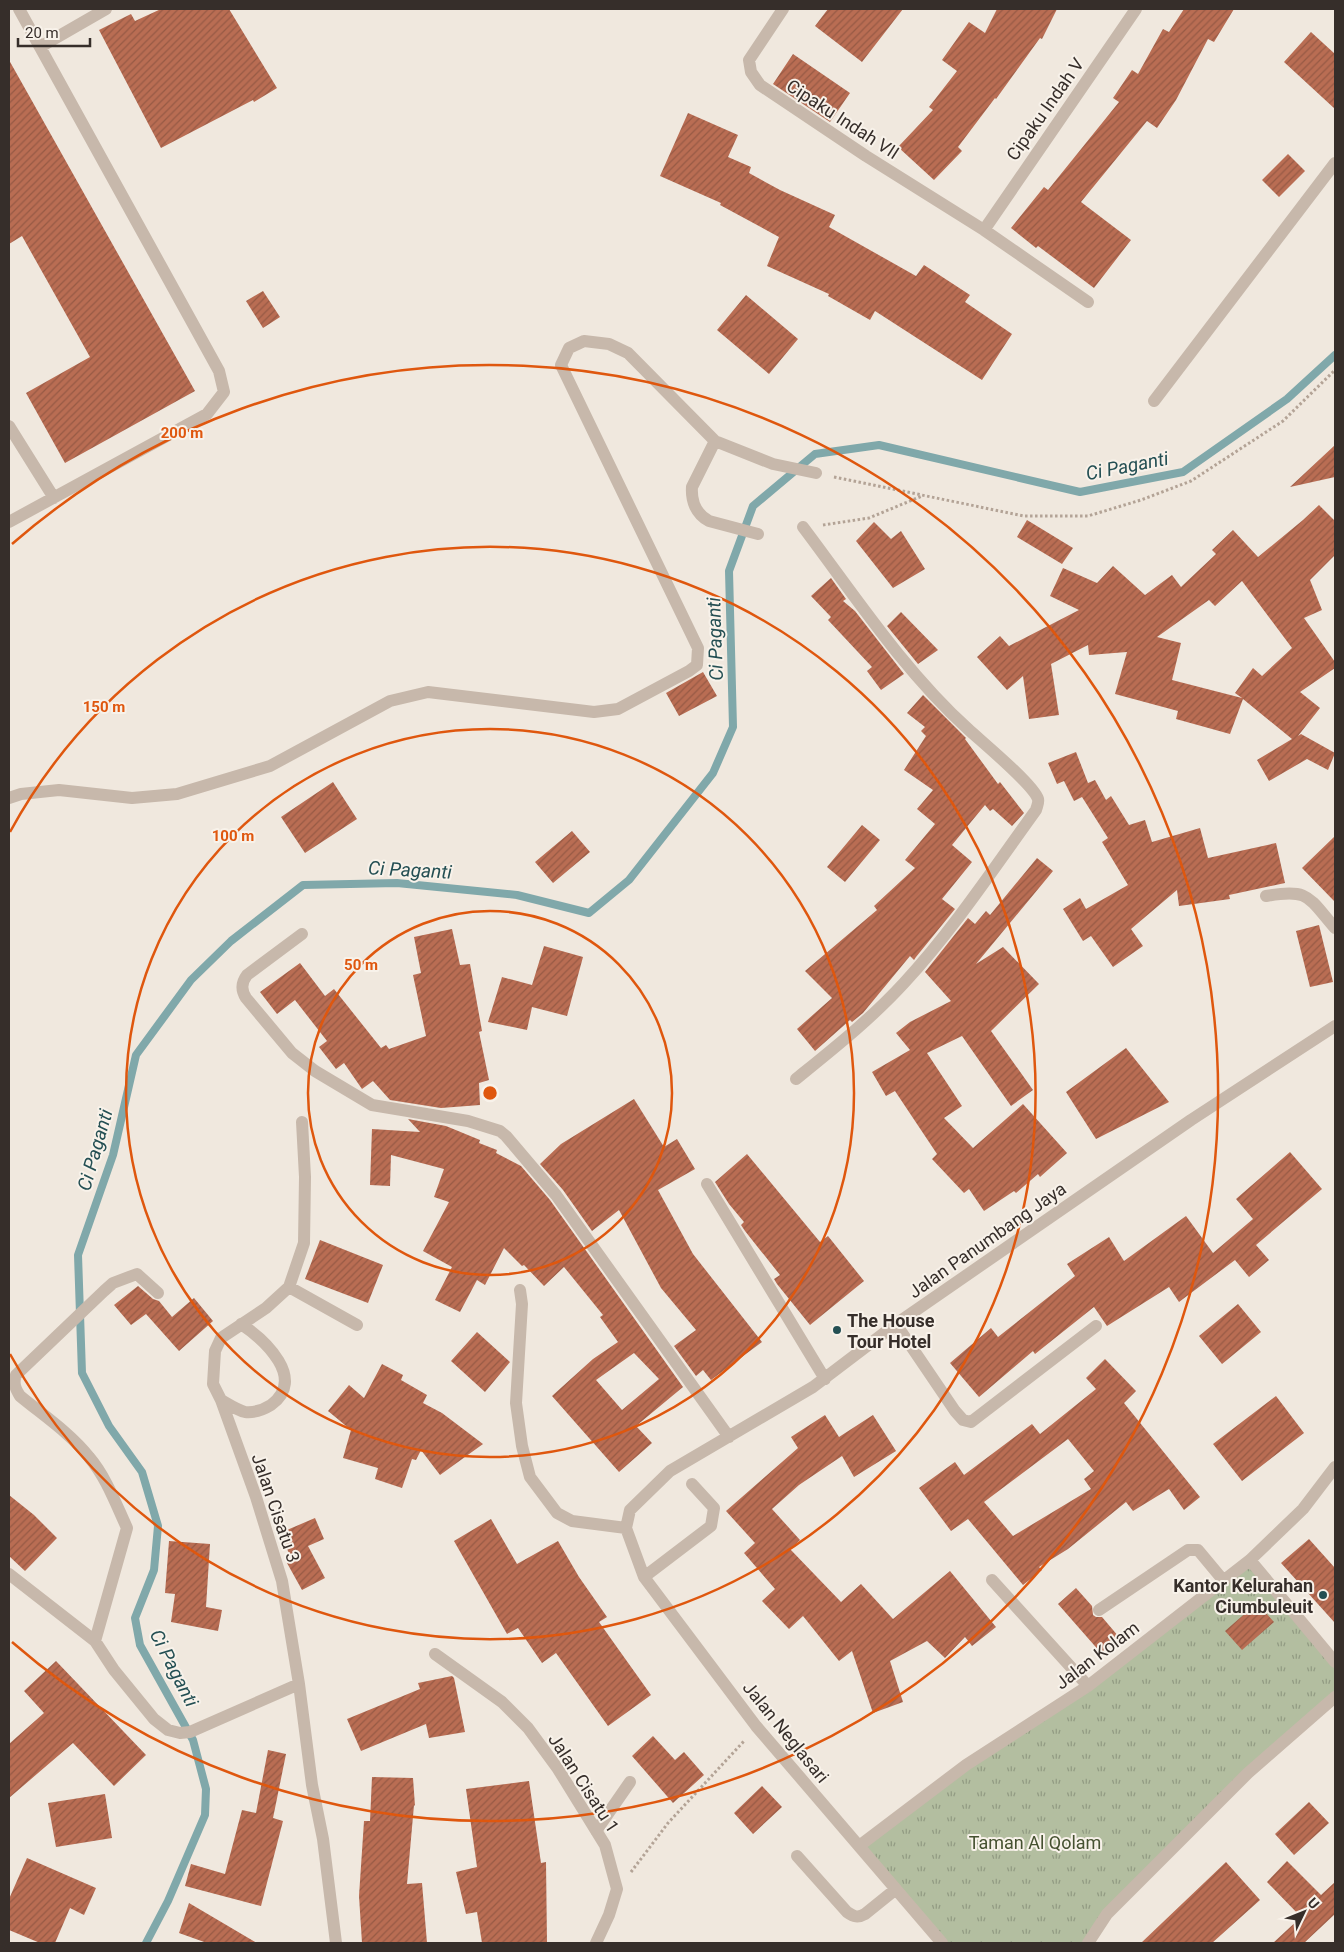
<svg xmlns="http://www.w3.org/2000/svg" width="1344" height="1952" viewBox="0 0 1344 1952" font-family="Roboto,sans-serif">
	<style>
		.park { fill: url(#park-tufts) }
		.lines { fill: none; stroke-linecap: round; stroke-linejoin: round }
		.stream { stroke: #80a8aa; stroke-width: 8 }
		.building { fill: url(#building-hatch); fill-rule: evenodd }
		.path { stroke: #b3a396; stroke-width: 3; stroke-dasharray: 2.5 2.5; stroke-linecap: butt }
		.minor { stroke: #c7b8ab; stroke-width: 12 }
		.ring { fill: none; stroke: #df570e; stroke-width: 2.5 }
		.poi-dot { fill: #244f53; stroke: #f8f2ea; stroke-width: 2 }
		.labels { text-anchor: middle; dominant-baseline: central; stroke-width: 4; stroke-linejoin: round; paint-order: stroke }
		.street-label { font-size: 18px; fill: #362e2a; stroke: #f8f2ea }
		.poi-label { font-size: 18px; font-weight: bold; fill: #362e2a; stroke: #f8f2ea; text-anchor: start }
		.park-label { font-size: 18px; fill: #455130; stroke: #f8f2ea }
		.water-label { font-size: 19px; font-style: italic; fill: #244f53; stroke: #f8f2ea }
		.centre { fill: #df570e; stroke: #f8f2ea; stroke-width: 2.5 }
		.ring-label { font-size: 15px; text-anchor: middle; font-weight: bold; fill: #df570e; stroke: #f8f2ea; stroke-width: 4; stroke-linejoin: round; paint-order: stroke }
	</style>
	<defs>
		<pattern id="park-tufts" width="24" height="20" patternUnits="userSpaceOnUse" patternTransform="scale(1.25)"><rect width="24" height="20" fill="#b3bea0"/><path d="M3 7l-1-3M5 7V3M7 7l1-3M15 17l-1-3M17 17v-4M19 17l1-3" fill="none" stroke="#929b83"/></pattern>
		<pattern id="building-hatch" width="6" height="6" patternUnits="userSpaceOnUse" patternTransform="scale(1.25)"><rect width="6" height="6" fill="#b96d53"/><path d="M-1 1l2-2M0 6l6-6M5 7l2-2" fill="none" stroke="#975a45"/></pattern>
	</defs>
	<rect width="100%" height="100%" fill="#f0e8de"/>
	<path class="park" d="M 1250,1560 L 1335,1662 L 1335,1697 L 1107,1914 L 1088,1943 L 942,1943 L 859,1846 L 1088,1686 Z"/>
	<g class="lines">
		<path class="stream" d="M 146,1943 L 168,1901 L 205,1815 L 206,1789 L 193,1740 L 140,1645 L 135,1618 L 154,1570 L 158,1526 L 142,1472 L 109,1426 L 82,1373 L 78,1255 L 113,1155 L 136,1055 L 191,980 L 231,941 L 303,885 L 397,883 L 517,895 L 589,913 L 629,880 L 713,773 L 733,727 L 729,571 L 753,506 L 815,454 L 879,445 L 1080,492 L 1183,472 L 1287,399 L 1335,355"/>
	</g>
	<path class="building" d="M 161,9 L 229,9 L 277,88 L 254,102 L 253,100 L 161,148 L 99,30 L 131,14 L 135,21 Z
		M 828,9 L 903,9 L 862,62 L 815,26 Z
		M 997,9 L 1057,9 L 1042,39 L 1040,38 L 996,99 L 995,98 L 958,147 L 962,151 L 934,180 L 898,147 L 933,110 L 929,107 L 957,71 L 942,60 L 969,22 L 985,33 Z
		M 1184,9 L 1234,9 L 1214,42 L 1208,39 L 1176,100 L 1157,128 L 1147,121 L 1081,202 L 1131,240 L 1094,288 L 1038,246 L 1036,248 L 1011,228 L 1044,187 L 1048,190 L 1119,102 L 1113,98 L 1132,70 L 1138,74 L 1163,29 L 1169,32 Z
		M 1311,32 L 1335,54 L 1335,109 L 1284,62 Z
		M 793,54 L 850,93 L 830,122 L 773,84 Z
		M 9,60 L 195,391 L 65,463 L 26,393 L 90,357 L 22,236 L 9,244 Z
		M 688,113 L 738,135 L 728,157 L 751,167 L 749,173 L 780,190 L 835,215 L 829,227 L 916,276 L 924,265 L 970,295 L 965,302 L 1012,334 L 982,380 L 875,311 L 870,320 L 828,296 L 829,294 L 767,266 L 779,237 L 720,205 L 721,203 L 660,176 Z
		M 1288,154 L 1305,171 L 1279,197 L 1262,180 Z
		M 263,291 L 280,317 L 263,328 L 246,301 Z
		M 746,295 L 798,339 L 769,374 L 717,330 Z
		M 1335,445 L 1335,477 L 1290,487 Z
		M 1319,505 L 1335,521 L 1335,555 L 1310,580 L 1322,610 L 1304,618 L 1335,662 L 1335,668 L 1300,692 L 1320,708 L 1298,736 L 1301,734 L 1335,753 L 1328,770 L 1307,759 L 1269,781 L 1257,760 L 1292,739 L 1243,699 L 1230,734 L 1176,719 L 1178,711 L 1115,694 L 1127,652 L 1089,655 L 1088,645 L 1051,664 L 1059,715 L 1029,719 L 1023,676 L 1007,690 L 977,657 L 1000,636 L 1009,646 L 1079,610 L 1050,596 L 1063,568 L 1097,583 L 1113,566 L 1145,595 L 1172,575 L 1181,587 L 1216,554 L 1212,550 L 1233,530 L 1258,557 L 1303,520 ZM 1242,581 L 1292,648 L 1262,676 L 1253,668 L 1235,693 L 1242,698 L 1172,680 L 1181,643 L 1157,637 L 1209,600 L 1215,606 Z
		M 1027,520 L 1073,548 L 1062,564 L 1017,537 Z
		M 874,522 L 891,539 L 901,531 L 925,569 L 893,588 L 856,541 Z
		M 831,578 L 846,599 L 843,601 L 855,611 L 904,674 L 881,690 L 867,671 L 872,667 L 828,620 L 831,617 L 811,596 Z
		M 901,612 L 938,650 L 918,664 L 887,626 Z
		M 703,672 L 717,696 L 679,716 L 666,693 Z
		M 923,695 L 966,738 L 965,739 L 998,784 L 1000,782 L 1024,813 L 1012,826 L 993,809 L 990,811 L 985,805 L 952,845 L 972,862 L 942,899 L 955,909 L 916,957 L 914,960 L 910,956 L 863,1013 L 852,1022 L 850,1020 L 815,1051 L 797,1029 L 832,998 L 805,971 L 877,910 L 874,906 L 915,868 L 905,860 L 935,824 L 917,809 L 933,790 L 904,770 L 926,736 L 921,731 L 925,727 L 907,713 Z
		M 1076,752 L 1088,783 L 1095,780 L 1106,800 L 1111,796 L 1129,825 L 1145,820 L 1152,842 L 1200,828 L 1208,858 L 1276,843 L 1285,883 L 1229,895 L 1230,899 L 1179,906 L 1177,890 L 1131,929 L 1143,946 L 1113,967 L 1091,936 L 1083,941 L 1063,909 L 1080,898 L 1086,909 L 1128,885 L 1102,842 L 1108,838 L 1082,797 L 1074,801 L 1064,781 L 1057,784 L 1048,763 Z
		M 333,782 L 357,819 L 305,853 L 281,817 Z
		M 862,825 L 880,840 L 845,882 L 827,867 Z
		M 572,831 L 590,852 L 553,883 L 535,862 Z
		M 1335,836 L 1335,902 L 1302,868 Z
		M 1037,858 L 1053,871 L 976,964 L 1003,947 L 1039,984 L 991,1031 L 1033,1090 L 1011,1106 L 962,1036 L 927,1053 L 962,1106 L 944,1118 L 973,1148 L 1023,1104 L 1067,1153 L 1040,1177 L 1038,1174 L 1016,1193 L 1014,1191 L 984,1211 L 969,1189 L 964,1193 L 932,1159 L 937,1154 L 895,1091 L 886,1096 L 872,1072 L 910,1050 L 896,1033 L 910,1022 L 951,1001 L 925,972 L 968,918 L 975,924 L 986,911 L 990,915 Z
		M 1319,925 L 1333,982 L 1310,987 L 1296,931 Z
		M 452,929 L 460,965 L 470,964 L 482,1031 L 479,1032 L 489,1080 L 479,1083 L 480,1105 L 441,1108 L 390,1100 L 373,1081 L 362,1089 L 344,1063 L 336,1069 L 319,1047 L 327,1041 L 295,1000 L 277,1014 L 260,992 L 300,963 L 325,996 L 334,989 L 381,1048 L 386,1045 L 389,1049 L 426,1036 L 413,975 L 421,973 L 414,937 Z
		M 544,946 L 583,957 L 567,1016 L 532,1007 L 527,1030 L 488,1022 L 502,977 L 532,985 Z
		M 1126,1048 L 1169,1102 L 1096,1139 L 1066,1092 Z
		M 634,1099 L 664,1147 L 677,1139 L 695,1169 L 658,1190 L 693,1254 L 762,1342 L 711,1380 L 703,1370 L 696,1376 L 674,1346 L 696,1330 L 661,1288 L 619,1210 L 592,1231 L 563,1190 L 540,1164 L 561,1144 Z
		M 408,1119 L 446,1126 L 480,1140 L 479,1143 L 497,1150 L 496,1153 L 521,1166 L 550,1200 L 683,1387 L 636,1426 L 652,1443 L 619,1472 L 552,1396 L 593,1359 L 618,1342 L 600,1317 L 603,1315 L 564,1267 L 544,1286 L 524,1265 L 522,1266 L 504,1248 L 485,1285 L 477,1280 L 460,1312 L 435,1300 L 452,1267 L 423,1251 L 449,1202 L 434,1197 L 444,1169 L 391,1155 L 390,1186 L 370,1185 L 372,1129 L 420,1132 ZM 634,1353 L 659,1379 L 622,1410 L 596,1380 Z
		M 1290,1152 L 1322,1189 L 1256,1245 L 1269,1260 L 1249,1277 L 1235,1260 L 1179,1302 L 1169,1287 L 1107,1326 L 1094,1307 L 1035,1354 L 1033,1351 L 979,1397 L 950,1363 L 991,1328 L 998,1337 L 1075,1276 L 1067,1264 L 1109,1237 L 1124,1261 L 1186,1216 L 1213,1253 L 1253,1219 L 1236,1199 Z
		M 747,1154 L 820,1242 L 828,1236 L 864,1281 L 810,1325 L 777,1284 L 774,1279 L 780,1275 L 745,1231 L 741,1225 L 744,1222 L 729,1204 L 715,1182 Z
		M 320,1240 L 383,1265 L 368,1303 L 305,1279 Z
		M 138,1286 L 153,1299 L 159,1301 L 172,1317 L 194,1298 L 213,1321 L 179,1351 L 146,1314 L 131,1325 L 114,1305 Z
		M 1238,1304 L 1261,1332 L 1222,1364 L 1199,1336 Z
		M 477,1332 L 510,1362 L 485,1392 L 451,1361 Z
		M 1105,1359 L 1136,1391 L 1124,1403 L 1200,1497 L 1184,1510 L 1169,1489 L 1133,1511 L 1126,1502 L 1068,1549 L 1039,1567 L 1042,1570 L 1023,1585 L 968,1519 L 951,1531 L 919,1488 L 955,1462 L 964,1475 L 1032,1424 L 1040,1434 L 1096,1389 L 1086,1378 ZM 1068,1439 L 1094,1471 L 1084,1479 L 1091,1489 L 1013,1536 L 984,1502 Z
		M 382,1364 L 403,1375 L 401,1380 L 427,1395 L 423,1403 L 442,1413 L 483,1444 L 440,1475 L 421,1450 L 416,1460 L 412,1459 L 402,1488 L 375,1479 L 378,1468 L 343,1458 L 351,1430 L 328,1411 L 349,1385 L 364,1398 Z
		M 1276,1396 L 1304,1433 L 1242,1481 L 1213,1444 Z
		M 825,1415 L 839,1437 L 873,1415 L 896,1451 L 854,1477 L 842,1456 L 799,1485 L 772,1509 L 800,1540 L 790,1549 L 841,1602 L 861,1584 L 893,1619 L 950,1571 L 996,1627 L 972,1646 L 965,1637 L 945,1658 L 927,1641 L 890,1661 L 903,1702 L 873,1713 L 852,1651 L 839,1661 L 803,1616 L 789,1629 L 762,1601 L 775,1589 L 744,1553 L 755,1543 L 726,1511 L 798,1448 L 791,1437 Z
		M 9,1495 L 34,1515 L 57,1538 L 25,1571 L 9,1556 Z
		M 315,1518 L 324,1539 L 308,1546 L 325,1578 L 302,1590 L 287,1563 L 292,1560 L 280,1533 Z
		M 491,1519 L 517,1564 L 558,1541 L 579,1577 L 607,1617 L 599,1622 L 651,1695 L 608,1726 L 556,1653 L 542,1663 L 518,1628 L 507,1634 L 454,1541 Z
		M 1309,1539 L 1335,1568 L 1335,1623 L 1281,1563 Z
		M 169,1541 L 210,1544 L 206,1607 L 222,1610 L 218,1631 L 171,1622 L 175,1594 L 165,1593 Z
		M 1076,1588 L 1092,1606 L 1093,1615 L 1096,1617 L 1102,1617 L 1119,1637 L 1101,1653 L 1058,1604 Z
		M 1257,1603 L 1274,1622 L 1242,1650 L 1225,1631 Z
		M 56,1661 L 146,1755 L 114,1786 L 73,1743 L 9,1798 L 9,1744 L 44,1713 L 24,1691 Z
		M 452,1676 L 454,1678 L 465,1732 L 429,1738 L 426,1724 L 361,1751 L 347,1719 L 420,1689 L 418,1683 Z
		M 653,1736 L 675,1760 L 684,1752 L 704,1775 L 673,1803 L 632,1756 Z
		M 268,1750 L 286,1754 L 273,1818 L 283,1821 L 261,1906 L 185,1886 L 191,1864 L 225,1874 L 242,1810 L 256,1813 Z
		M 372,1777 L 413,1778 L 415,1806 L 414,1805 L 407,1884 L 422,1883 L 427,1943 L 362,1943 L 359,1896 L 364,1821 L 370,1821 Z
		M 529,1781 L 541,1863 L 546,1862 L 547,1943 L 482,1943 L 477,1912 L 466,1914 L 456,1872 L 477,1867 L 466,1789 Z
		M 762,1786 L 782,1807 L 753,1834 L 734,1813 Z
		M 105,1794 L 112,1838 L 56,1847 L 48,1803 Z
		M 1309,1802 L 1329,1823 L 1294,1855 L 1275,1834 Z
		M 27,1858 L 96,1888 L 84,1915 L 70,1908 L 55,1943 L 40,1943 L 9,1930 L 9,1899 Z
		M 1287,1861 L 1321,1895 L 1335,1882 L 1335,1914 L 1304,1943 L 1273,1943 L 1300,1918 L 1300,1916 L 1267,1882 Z
		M 1226,1862 L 1260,1900 L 1212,1943 L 1141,1943 Z
		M 189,1903 L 257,1943 L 207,1943 L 179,1933 Z"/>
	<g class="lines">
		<path class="path" d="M 834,477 L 1024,516 L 1088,516 L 1141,500 L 1191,481 L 1283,421 L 1335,370
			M 823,525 L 869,518 L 922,496
			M 631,1872 L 668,1823 L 745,1740"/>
		<path class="minor" d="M 783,9 L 749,60 L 751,72 L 760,85 L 866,156 L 984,230 L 1088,302
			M 40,47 L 106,9
			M 984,230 L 1136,9
			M 1154,401 L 1335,163
			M 9,426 L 54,498
			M 715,441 L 692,487 C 691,501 696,514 709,521 L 758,534
			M 9,522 L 207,414 L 224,392 L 219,371 L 19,9
			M 9,798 L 21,794 L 59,790 L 132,798 L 177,794 L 270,766 L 390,701 L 428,692 L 594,712 L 618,709 L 689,671 L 697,665 L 698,648 L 561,365 L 569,348 L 584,341 L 609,344 L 628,353 L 715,441 L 773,464 L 816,473
			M 1266,896 C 1309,888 1308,897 1335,928
			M 302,934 L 247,975 C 241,983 241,990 246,998 L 292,1053 L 315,1071 L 372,1105 L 468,1121 L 500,1131 L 506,1136 L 556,1195 L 729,1437
			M 796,1079 C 833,1049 871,1019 904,983 C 953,930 994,868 1036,810 C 1037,806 1039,803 1038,799 C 1033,784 982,742 968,729 C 904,671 855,596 803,527
			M 302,1122 L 305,1177 L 304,1243 L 289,1287 L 266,1308 L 221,1338 L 215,1351 L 213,1384 L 221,1400 L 256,1497 L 282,1581 L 299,1684 L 312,1785 L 323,1839 L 336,1943
			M 707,1184 L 825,1379
			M 289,1287 L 357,1325
			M 520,1290 L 522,1304 L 516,1403 L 522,1446 L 530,1477 L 557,1513 L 572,1521 L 626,1528
			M 896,1324 L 955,1411 L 963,1420 L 971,1422 L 1096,1326
			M 221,1400 C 228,1404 237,1410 245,1412 C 255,1413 263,1410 271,1405 C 307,1379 265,1340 241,1324
			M 626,1528 L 630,1510 L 670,1471 L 813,1387 L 896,1324 L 1191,1120 L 1335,1026
			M 626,1528 L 644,1577 L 756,1726 L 942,1943
			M 1250,1560 L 1335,1662
			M 9,1574 L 95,1641 L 114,1670 L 154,1719 L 168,1730 L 180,1733 L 190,1732 L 299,1684
			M 644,1577 L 711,1526 L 714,1508 L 692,1484
			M 992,1580 L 1088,1686
			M 1099,1610 L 1188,1550 L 1198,1550 L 1223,1580
			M 95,1641 L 127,1528 C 116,1504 106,1477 89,1457 C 70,1433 43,1415 20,1396 C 15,1388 13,1383 16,1375 L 104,1291 L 113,1283 L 137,1274 L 158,1293
			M 435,1654 L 502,1702 L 528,1728 L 558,1769 L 605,1845 L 617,1889 L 609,1915 L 596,1943
			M 596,1831 L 630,1782
			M 859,1846 L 966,1765 L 1088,1686 L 1250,1560 L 1303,1509 L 1335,1467
			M 797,1856 L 847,1912 C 854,1917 858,1918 865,1914 L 896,1889
			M 1088,1943 L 1107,1914 L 1248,1773 L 1335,1697"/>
	</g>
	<g class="ring">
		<circle cx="490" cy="1093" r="182"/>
		<circle cx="490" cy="1093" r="364"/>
		<path d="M10 832A546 546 0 1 1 10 1354"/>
		<path d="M12 544A728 728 0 1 1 12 1642"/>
	</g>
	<g class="poi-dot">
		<circle cx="837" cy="1330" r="5"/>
		<circle cx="1323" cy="1595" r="5"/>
	</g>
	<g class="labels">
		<g class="street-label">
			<text transform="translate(1045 109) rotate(-55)">Cipaku Indah V</text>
			<text transform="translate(843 119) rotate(33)">Cipaku Indah VII</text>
			<text transform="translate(987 1240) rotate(-35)">Jalan Panumbang Jaya</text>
			<text transform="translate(276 1508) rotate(71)">Jalan Cisatu 3</text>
			<text transform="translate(1097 1655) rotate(-37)">Jalan Kolam</text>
			<text transform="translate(786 1732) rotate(51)">Jalan Neglasari</text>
			<text transform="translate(584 1783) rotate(57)">Jalan Cisatu 1</text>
		</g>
		<g class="poi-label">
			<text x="847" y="1320">The House<tspan x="847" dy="21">Tour Hotel</tspan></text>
			<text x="1313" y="1585" text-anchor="end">Kantor Kelurahan<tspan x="1313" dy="21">Ciumbuleuit</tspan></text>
		</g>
		<g class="park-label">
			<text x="1035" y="1842">Taman Al Qolam</text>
		</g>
		<g class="water-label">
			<text transform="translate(1127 466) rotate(-11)">Ci Paganti</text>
			<text transform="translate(715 639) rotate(-92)">Ci Paganti</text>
			<text transform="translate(410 870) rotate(3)">Ci Paganti</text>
			<text transform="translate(95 1150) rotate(-74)">Ci Paganti</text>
			<text transform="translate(174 1668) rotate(63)">Ci Paganti</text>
		</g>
	</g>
	<circle cx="490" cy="1093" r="8" class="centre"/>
	<g class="ring-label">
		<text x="182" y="438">200 m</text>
		<text x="104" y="712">150 m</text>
		<text x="233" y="841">100 m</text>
		<text x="361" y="970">50 m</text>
	</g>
	<rect width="1344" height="1952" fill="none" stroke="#362e2a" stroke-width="20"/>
	<g transform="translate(1304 1912) rotate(47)" stroke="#f8f2ea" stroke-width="4" paint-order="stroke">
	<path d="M0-4L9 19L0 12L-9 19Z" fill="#362e2a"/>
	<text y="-8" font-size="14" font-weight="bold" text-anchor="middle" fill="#362e2a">U</text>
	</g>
	<path d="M18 38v8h72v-8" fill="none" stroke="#362e2a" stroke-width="2.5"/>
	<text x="25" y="38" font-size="15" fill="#362e2a" stroke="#f8f2ea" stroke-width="4" paint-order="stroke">20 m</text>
</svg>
